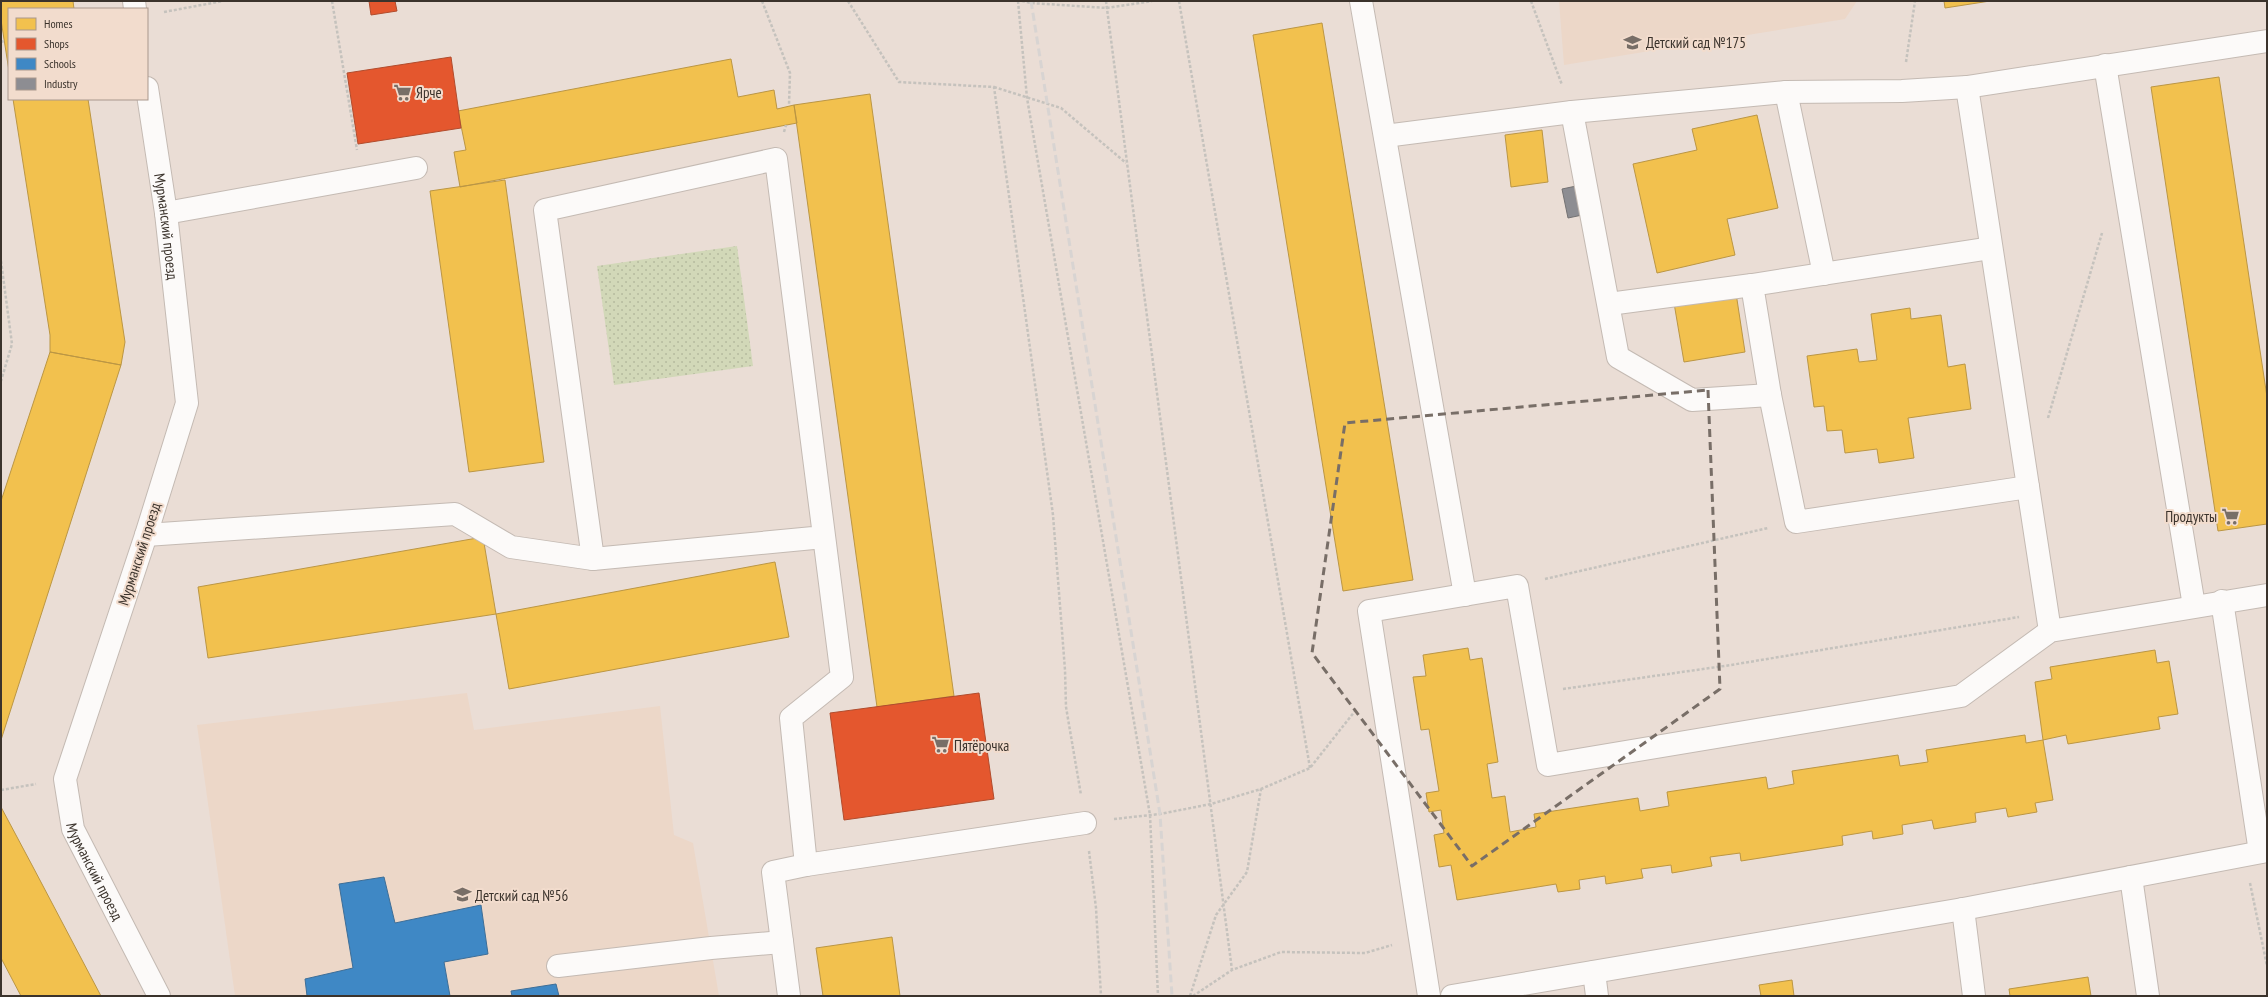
<svg xmlns="http://www.w3.org/2000/svg" width="2268" height="997" viewBox="0 0 2268 997" font-family="'PT Sans Narrow',sans-serif">
	<style>
		.built { fill: #ecd7c8 }
		.park { fill: url(#park-dots) }
		.homes { fill: #f2c14e; stroke: #bb9644 }
		.shops { fill: #e4572e; stroke: #b14c2d }
		.schools { fill: #3f88c5; stroke: #3e6e97 }
		.industry { fill: #8d8d92; stroke: #747273 }
		.lines { fill: none; stroke-linecap: round; stroke-linejoin: round }
		.minor-casing { stroke: #c4bab3; stroke-width: 24 }
		.path { stroke: #c5c2bd; stroke-width: 2.5; stroke-dasharray: 3 2; stroke-linecap: butt }
		.minor { stroke: #fcfaf9; stroke-width: 22 }
		.rail { stroke: #d8d4d2; stroke-width: 3; stroke-dasharray: 8 4; stroke-linecap: butt }
		.marked { fill: none; stroke: #786e67; stroke-width: 3; stroke-dasharray: 8 5; stroke-linejoin: round }
		.labels { text-anchor: middle; dominant-baseline: central; stroke-width: 4; stroke-linejoin: round; paint-order: stroke }
		.poi-label { font-size: 15px; fill: #3b332c; stroke: #f2dccd; text-anchor: start }
		.street-label { font-size: 15px; fill: #3b332c; stroke: #f2dccd }
	</style>
	<defs>
		<pattern id="park-dots" width="8" height="8" patternUnits="userSpaceOnUse"><rect width="8" height="8" fill="#d2d8b8"/><path d="M2 2h.1M6 6h.1" fill="none" stroke="#b5ba9e" stroke-width="1.8" stroke-linecap="round"/></pattern>
	</defs>
	<rect width="100%" height="100%" fill="#eaddd5"/>
	<path class="built" d="M 1559,1 L 1857,1 L 1845,19 L 1564,65 Z
		M 467,693 L 474,730 L 660,706 L 674,835 L 693,843 L 719,996 L 235,996 L 197,725 Z"/>
	<path class="park" d="M 737,246 L 753,366 L 614,385 L 597,266 Z"/>
	<path class="homes" d="M 1,1 L 73,1 L 74,9 L 9,9 L 9,71 L 1,20 Z
		M 1944,1 L 1990,1 L 1945,8 Z
		M 1322,23 L 1413,580 L 1343,591 L 1253,35 Z
		M 731,59 L 738,97 L 774,90 L 777,109 L 794,105 L 797,123 L 460,187 L 454,152 L 466,150 L 458,111 Z
		M 2219,77 L 2267,397 L 2267,524 L 2218,531 L 2151,87 Z
		M 870,94 L 954,696 L 877,707 L 794,105 Z
		M 13,99 L 88,99 L 125,342 L 121,365 L 50,352 L 50,335 Z
		M 1757,115 L 1778,208 L 1727,219 L 1735,255 L 1657,273 L 1633,164 L 1697,150 L 1692,129 Z
		M 1542,130 L 1548,182 L 1511,187 L 1505,135 Z
		M 505,180 L 544,462 L 469,472 L 430,191 Z
		M 1736,293 L 1745,352 L 1684,362 L 1674,303 Z
		M 1910,308 L 1911,319 L 1941,315 L 1948,367 L 1965,364 L 1971,409 L 1908,418 L 1914,458 L 1879,463 L 1877,449 L 1845,453 L 1842,430 L 1827,431 L 1824,406 L 1814,407 L 1807,356 L 1857,349 L 1859,362 L 1877,360 L 1871,314 Z
		M 50,352 L 121,365 L 1,740 L 1,501 Z
		M 483,537 L 496,614 L 208,658 L 198,587 Z
		M 775,562 L 789,637 L 509,689 L 496,614 Z
		M 1468,648 L 1470,660 L 1482,658 L 1498,762 L 1487,764 L 1492,798 L 1505,796 L 1510,832 L 1536,827 L 1534,814 L 1638,798 L 1640,811 L 1669,806 L 1667,792 L 1766,777 L 1768,789 L 1794,784 L 1792,771 L 1898,755 L 1900,766 L 1928,762 L 1926,750 L 2025,735 L 2026,743 L 2043,740 L 2053,800 L 2035,803 L 2037,812 L 2008,817 L 2006,808 L 1975,813 L 1976,822 L 1934,829 L 1932,820 L 1902,825 L 1903,834 L 1873,839 L 1872,831 L 1842,836 L 1843,845 L 1741,861 L 1740,853 L 1710,857 L 1712,866 L 1672,873 L 1671,865 L 1641,869 L 1643,878 L 1606,884 L 1605,876 L 1579,880 L 1580,889 L 1558,892 L 1556,884 L 1457,900 L 1451,865 L 1439,867 L 1434,835 L 1444,833 L 1441,810 L 1429,812 L 1426,793 L 1439,791 L 1429,729 L 1421,730 L 1413,677 L 1426,676 L 1423,655 Z
		M 2155,650 L 2157,663 L 2169,661 L 2178,714 L 2158,717 L 2160,729 L 2068,744 L 2066,735 L 2043,740 L 2035,682 L 2052,679 L 2050,667 Z
		M 1,807 L 33,867 L 101,996 L 21,996 L 1,958 Z
		M 892,937 L 900,996 L 823,996 L 816,948 Z
		M 2088,977 L 2091,996 L 2010,996 L 2009,989 Z
		M 1792,980 L 1794,996 L 1761,996 L 1759,985 Z"/>
	<path class="shops" d="M 369,1 L 395,1 L 397,11 L 371,15 Z
		M 451,57 L 461,128 L 358,144 L 347,73 Z
		M 979,693 L 994,799 L 844,820 L 830,713 Z"/>
	<path class="schools" d="M 384,877 L 395,923 L 481,905 L 488,954 L 444,962 L 450,996 L 307,996 L 305,979 L 353,968 L 339,884 Z
		M 556,984 L 559,996 L 512,996 L 511,991 Z"/>
	<path class="industry" d="M 1581,185 L 1587,214 L 1568,218 L 1562,189 Z"/>
	<g class="lines">
		<defs>
			<g id="minor">
				<path d="M 134,1 L 135,9"/>
				<path d="M 1361,1 L 1465,595"/>
				<path d="M 2105,65 L 2194,606"/>
				<path d="M 1967,87 L 2050,631"/>
				<path id="s1" d="M 147,88 L 166,213 L 187,403 L 146,535 L 65,779 L 73,829 L 159,996"/>
				<path d="M 1786,92 L 1824,274"/>
				<path d="M 1572,112 L 1618,357 L 1692,400 L 1770,395"/>
				<path d="M 1385,136 L 1572,112 L 1786,92 L 1902,91 L 1967,87 L 2267,41"/>
				<path d="M 166,213 L 416,168"/>
				<path d="M 1991,248 L 1752,285 L 1770,395 L 1796,522 L 2028,487"/>
				<path d="M 1609,304 L 1752,285"/>
				<path d="M 146,535 L 455,514 L 511,547 L 593,559"/>
				<path d="M 2222,601 L 2260,852"/>
				<path d="M 806,865 L 791,718 L 842,677 L 776,159 L 545,210 L 593,559 L 824,537"/>
				<path d="M 2131,877 L 2148,996"/>
				<path d="M 1963,909 L 1974,996"/>
				<path d="M 558,966 L 711,948 L 782,942"/>
				<path d="M 1594,972 L 1597,996"/>
				<path d="M 789,996 L 773,872 L 806,865 L 1085,823"/>
				<path d="M 1429,996 L 1369,611 L 1517,586 L 1548,765 L 1961,696 L 2050,631 L 2267,595"/>
				<path d="M 1452,996 L 1963,909 L 2267,851"/>
			</g>
		</defs>
		<use href="#minor" class="minor-casing"/>
		<path class="path" d="M 332,1 L 357,150
			M 762,1 L 790,73 L 789,105
			M 848,1 L 899,82 L 994,87 L 1053,515 L 1065,670 L 1066,707 L 1081,795
			M 1018,1 L 1027,98 L 1150,815 L 1158,996
			M 1022,1 L 1031,3 L 1107,8 L 1152,1
			M 1106,1 L 1232,970
			M 1179,1 L 1310,768
			M 1531,1 L 1562,85
			M 164,12 L 223,1
			M 1,42 L 4,41
			M 1906,62 L 1915,1
			M 994,87 L 1061,108 L 1126,163
			M 784,132 L 786,125
			M 1,261 L 12,344 L 1,381
			M 2048,418 L 2102,233
			M 1545,579 L 1768,528
			M 1563,689 L 1731,665 L 2019,617
			M 1,790 L 36,784
			M 1114,819 L 1160,814 L 1211,804 L 1261,789 L 1310,768 L 1355,711
			M 1089,851 L 1096,908 L 1101,996
			M 2250,883 L 2267,966
			M 1190,996 L 1216,915 L 1247,872 L 1261,789
			M 1193,996 L 1232,970 L 1281,952 L 1365,953 L 1392,945"/>
		<use href="#minor" class="minor"/>
		<path class="rail" d="M 1031,1 L 1160,814 L 1172,996"/>
	</g>
	<path class="marked" d="M 1708,390 L 1720,689 L 1472,866 L 1312,653 L 1345,423 Z"/>
	<defs>
		<symbol id="school-bare" viewBox="-9 -9 18 18"><path d="M0-5L7-2L0 1L-7-2ZM-4 1L0 2.5L4 1V4Q0 6-4 4Z" fill="#786e67" stroke="#f2dccd" stroke-width="2.5" paint-order="stroke"/></symbol>
		<symbol id="supermarket-bare" viewBox="-9 -9 18 18"><path d="M-6-5.5h2.5l.6 2H6L4.5 2H-2.5L-4.4-4H-6ZM-1.5 3.2a1.3 1.3 0 1 0 .1 0ZM3 3.2a1.3 1.3 0 1 0 .1 0Z" fill="#786e67" stroke="#f2dccd" stroke-width="2.5" paint-order="stroke"/></symbol>
	</defs>
	<g fill-rule="evenodd">
		<use href="#school-bare" x="1620" y="30" width="25" height="25"/>
		<use href="#supermarket-bare" x="390" y="80" width="25" height="25"/>
		<use href="#supermarket-bare" x="2218" y="504" width="25" height="25"/>
		<use href="#supermarket-bare" x="928" y="732" width="25" height="25"/>
		<use href="#school-bare" x="450" y="882" width="25" height="25"/>
	</g>
	<g class="labels">
		<g class="poi-label">
			<text x="1646" y="42">Детский сад №175</text>
			<text x="416" y="92">Ярче</text>
			<text x="2217" y="516" text-anchor="end">Продукты</text>
			<text x="954" y="745">Пятёрочка</text>
			<text x="475" y="895">Детский сад №56</text>
		</g>
		<g class="street-label">
			<text stroke="none"><textPath href="#s1" startOffset="140">Мурманский проезд</textPath></text>
			<text transform="translate(139 554) rotate(-72)">Мурманский проезд</text>
			<text stroke="none"><textPath href="#s1" startOffset="811">Мурманский проезд</textPath></text>
		</g>
	</g>
	<rect width="2268" height="997" fill="none" stroke="#3b332c" stroke-width="4"/>
	<rect x="8" y="8" width="140" height="92" fill="#f2dccd" stroke="#a9988d"/>
	<rect x="16" y="18" width="20" height="12" fill="#f2c14e" stroke="#a9988d"/>
	<text x="44" y="28" font-size="12" fill="#3b332c">Homes</text>
	<rect x="16" y="38" width="20" height="12" fill="#e4572e" stroke="#a9988d"/>
	<text x="44" y="48" font-size="12" fill="#3b332c">Shops</text>
	<rect x="16" y="58" width="20" height="12" fill="#3f88c5" stroke="#a9988d"/>
	<text x="44" y="68" font-size="12" fill="#3b332c">Schools</text>
	<rect x="16" y="78" width="20" height="12" fill="#8d8d92" stroke="#a9988d"/>
	<text x="44" y="88" font-size="12" fill="#3b332c">Industry</text>
</svg>
